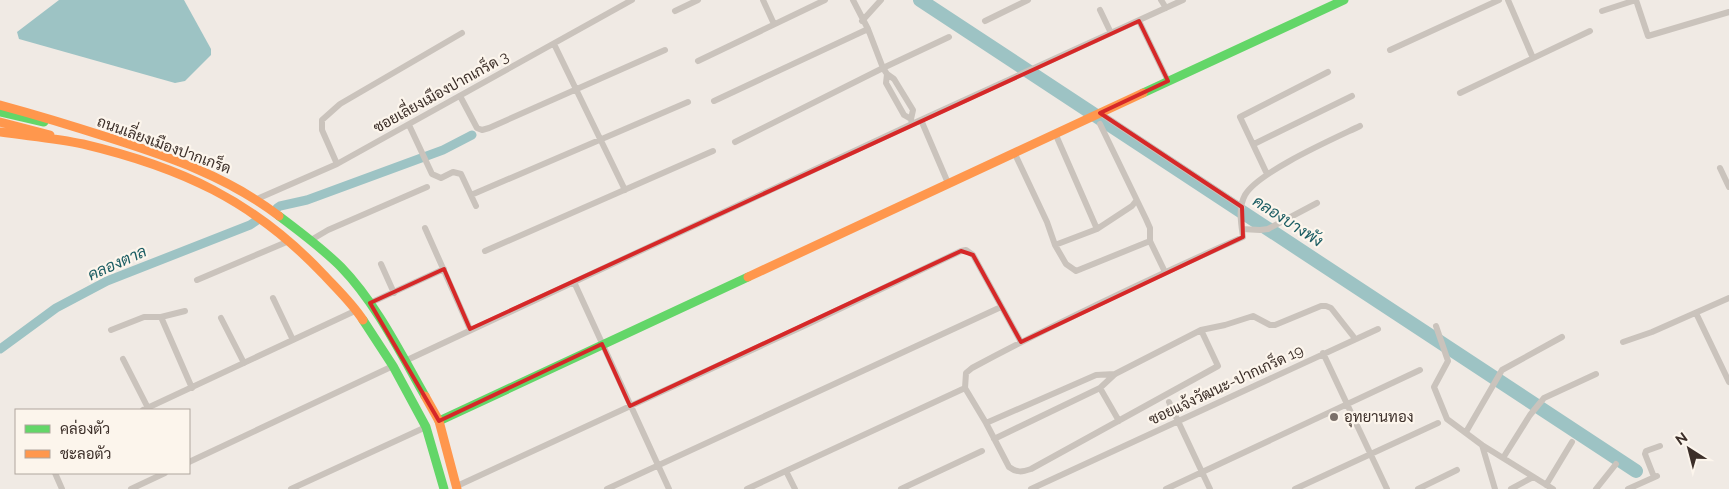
<svg xmlns="http://www.w3.org/2000/svg" width="1729" height="489" viewBox="0 0 1729 489" font-family="Raleway,Sarabun,sans-serif">
	<style>
		.water { fill: #9dc3c4 }
		.lines { fill: none; stroke-linecap: round; stroke-linejoin: round }
		.canal { stroke: #9dc3c4; stroke-width: 9 }
		.river { stroke: #9dc3c4; stroke-width: 14 }
		.street { stroke: #cac3bc; stroke-width: 6 }
		.fast { stroke: #63d668; stroke-width: 9 }
		.slow { stroke: #ff974d; stroke-width: 9 }
		.marked { fill: none; stroke: #d62828; stroke-width: 4; stroke-linejoin: round }
		.poi-dot { fill: #7b706a; stroke: #fcf5ec; stroke-width: 2 }
		.labels { text-anchor: middle; dominant-baseline: central; stroke-width: 4.5; stroke-linejoin: round; paint-order: stroke }
		.street-label { font-size: 15px; fill: #3c2f29; stroke: #fcf5ec }
		.poi-label { font-size: 15px; fill: #3c2f29; stroke: #fcf5ec; text-anchor: start }
		.water-label { font-size: 16px; font-style: italic; fill: #1a5c62; stroke: #fcf5ec }
	</style>
	<rect width="100%" height="100%" fill="#f0eae4"/>
	<path class="water" d="M 59,0 L 184,0 L 211,49 L 211,55 L 185,81 L 175,83 L 19,39 L 17,32 Z"/>
	<g class="lines">
		<path class="canal" d="M 277,208 L 280,206 L 307,200 L 443,150 L 472,135
			M 0,349 L 56,308 L 107,281 L 250,225 L 256,221"/>
		<path class="river" d="M 920,0 L 1636,471"/>
		<path class="street" d="M 763,0 L 774,24
			M 853,0 L 868,29 L 883,68 L 887,74 L 894,79 L 913,110 L 911,119 L 912,124
			M 1161,0 L 1166,8
			M 1508,0 L 1533,58
			M 1636,0 L 1648,36 L 1729,12
			M 1100,10 L 1111,33
			M 675,11 L 698,0
			M 1602,11 L 1636,0
			M 862,21 L 881,0
			M 985,21 L 1028,0
			M 1139,21 L 1168,81
			M 554,44 L 625,190
			M 1390,50 L 1499,0
			M 698,61 L 825,0
			M 887,74 L 886,83 L 904,115 L 911,119
			M 1460,93 L 1590,31
			M 460,96 L 477,128 L 482,130 L 489,128 L 665,50
			M 714,101 L 868,29
			M 1100,113 L 1242,207
			M 921,120 L 948,183
			M 1100,124 L 1146,219 L 1150,228 L 1150,241 L 1165,272
			M 409,125 L 432,174 L 441,178 L 453,172 L 461,174 L 476,206
			M 1055,133 L 1097,229
			M 735,142 L 883,68 L 949,37
			M 1254,144 L 1352,96
			M 1014,152 L 1047,222 L 1055,245 L 1066,264 L 1076,271 L 1150,241
			M 337,164 L 322,130 L 322,120 L 340,104 L 462,33
			M 1720,168 L 1729,187
			M 1267,174 L 1240,117 L 1328,72
			M 471,195 L 688,102
			M 257,199 L 337,164 L 632,0
			M 425,228 L 470,329
			M 1242,229 L 1260,230 L 1268,229 L 1317,203
			M 311,240 L 328,230 L 427,187
			M 1055,245 L 1097,229 L 1132,206 L 1136,201
			M 485,251 L 713,151
			M 381,264 L 394,293
			M 197,280 L 289,241
			M 574,282 L 669,489
			M 273,298 L 293,340
			M 370,303 L 444,269
			M 1696,313 L 1729,382
			M 161,317 L 185,311
			M 221,318 L 244,363
			M 1436,326 L 1448,361 L 1434,387 L 1447,419 L 1482,445 L 1553,489
			M 111,330 L 144,317 L 161,317 L 192,388
			M 1201,330 L 1218,366 L 1031,469 C 1022,472 1017,473 1009,467 L 986,423 L 965,388 L 966,373 L 972,368 C 1060,321 1151,278 1243,237 C 1241,223 1238,208 1245,195 C 1258,172 1333,139 1360,126
			M 1623,342 L 1652,332 L 1729,298
			M 1323,353 L 1387,489
			M 123,359 L 148,408
			M 405,361 L 912,124 L 1183,0
			M 1100,388 L 1119,421
			M 1169,402 L 1210,489
			M 143,410 L 357,310
			M 986,423 L 1096,375 L 1115,374
			M 1466,432 L 1502,370 L 1562,337
			M 994,439 L 1100,388 L 1115,374 L 1201,330 L 1225,325 L 1253,316 L 1270,325 L 1275,325 L 1321,306 L 1326,306 L 1331,308 L 1353,336
			M 1482,445 L 1495,489
			M 1503,458 L 1530,415 L 1544,398 L 1596,374
			M 189,462 L 393,366
			M 786,471 L 795,489
			M 55,473 L 62,489
			M 1654,477 L 1645,454 L 1646,451 L 1660,446
			M 1546,485 L 1572,442
			M 457,486 L 806,325 L 961,251 L 966,250 L 973,255 L 1021,342
			M 131,489 L 165,473
			M 291,489 L 426,427
			M 607,489 L 1001,307
			M 747,489 L 965,388
			M 901,489 L 982,451
			M 1031,489 L 1378,329
			M 1166,489 L 1420,370
			M 1295,489 L 1438,423
			M 1418,489 L 1457,470
			M 1511,489 L 1533,477
			M 1596,489 L 1616,464
			M 1628,489 L 1657,476"/>
		<path class="fast" d="M 1143,93 L 1344,0
			M 0,112 L 44,122
			M 279,216 C 300,232 322,248 341,267 C 376,303 401,354 425,396
			M 363,320 L 393,366 L 426,427 L 444,489
			M 439,421 L 748,277"/>
		<path class="slow" d="M 0,105 C 37,115 73,126 110,138 C 170,157 228,177 279,216
			M 0,122 L 50,135
			M 0,132 C 27,136 56,138 83,144 C 180,167 253,200 323,274 C 337,289 352,303 363,320
			M 748,277 L 1143,93
			M 425,396 L 439,421 L 457,489"/>
	</g>
	<path class="marked" d="M 1139,21 L 1168,81 L 1100,113 L 1242,207 L 1243,237 L 1021,342 L 973,255 L 961,251 L 630,406 L 602,344 L 439,421 L 370,303 L 444,269 L 470,329 Z"/>
	<circle class="poi-dot" cx="1334" cy="417" r="5"/>
	<g class="labels">
		<g class="street-label">
			<text transform="translate(441 92) rotate(-29)">ซอยเลี่ยงเมืองปากเกร็ด 3</text>
			<text transform="translate(164 145) rotate(20)">ถนนเลี่ยงเมืองปากเกร็ด</text>
			<text transform="translate(1226 385) rotate(-25)">ซอยแจ้งวัฒนะ-ปากเกร็ด 19</text>
		</g>
		<g class="poi-label">
			<text x="1344" y="417">อุทยานทอง</text>
		</g>
		<g class="water-label">
			<text transform="translate(1288 221) rotate(33)">คลองบางพัง</text>
			<text transform="translate(117 263) rotate(-24)">คลองตาล</text>
		</g>
	</g>
	<rect x="15" y="409" width="175" height="65" fill="#fcf5ec" stroke="#afa69e"/>
	<rect x="25" y="425" width="25" height="8" fill="#63d668" stroke="#afa69e"/>
	<text x="60" y="434" font-size="15" fill="#3c2f29">คล่องตัว</text>
	<rect x="25" y="450" width="25" height="8" fill="#ff974d" stroke="#afa69e"/>
	<text x="60" y="459" font-size="15" fill="#3c2f29">ชะลอตัว</text>
	<g transform="translate(1689 449) rotate(324)" stroke="#fcf5ec" stroke-width="4" paint-order="stroke">
	<path d="M0-4L9 19L0 12L-9 19Z" fill="#3c2f29"/>
	<text y="-8" font-size="14" font-weight="bold" text-anchor="middle" fill="#3c2f29">N</text>
	</g>
</svg>
